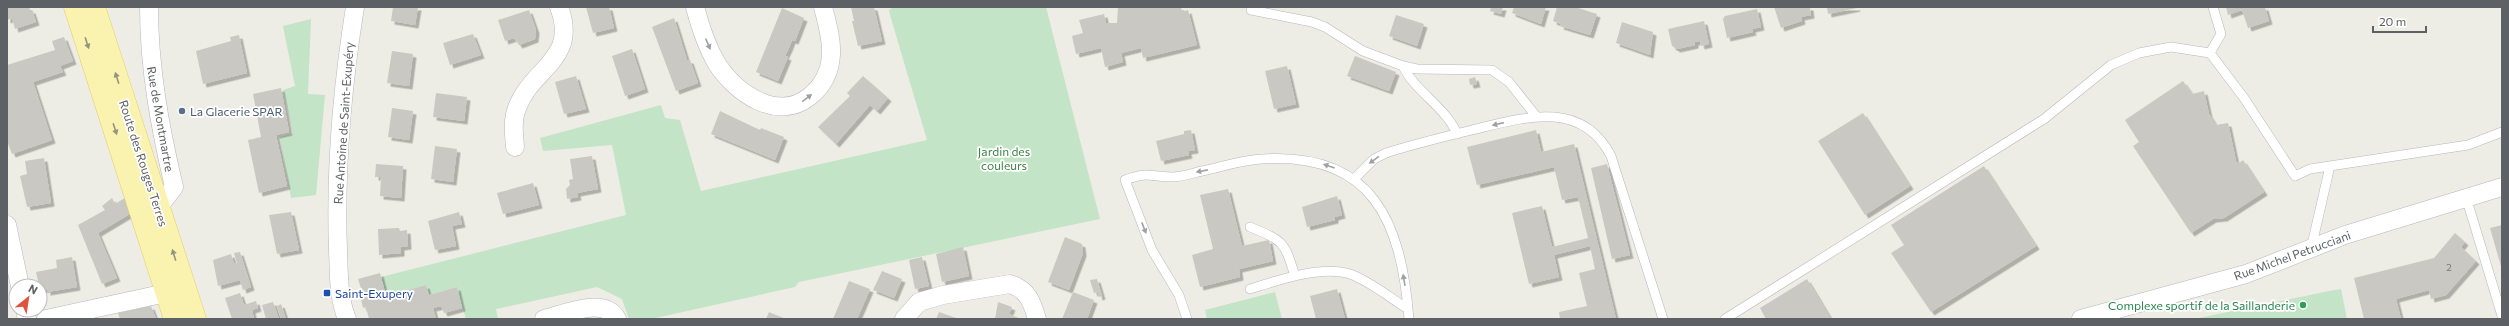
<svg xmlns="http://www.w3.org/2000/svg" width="2509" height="326" viewBox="0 0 2509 326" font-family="Commissioner,sans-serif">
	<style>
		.green { fill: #c3e4c6 }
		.building { fill: #cac8c2; filter: url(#shadow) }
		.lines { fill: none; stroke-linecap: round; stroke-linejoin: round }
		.service-casing { stroke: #b5b7bb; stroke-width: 10 }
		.minor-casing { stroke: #b5b7bb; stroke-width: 19 }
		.primary-casing { stroke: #e8cd64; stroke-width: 23 }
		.service { stroke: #fff; stroke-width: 9 }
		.minor { stroke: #fff; stroke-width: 18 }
		.primary { stroke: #f9f3af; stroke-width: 22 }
		.oneway { fill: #94937e }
		.oneway2 { fill: #9ea0a2 }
		.service-dot { fill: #5c6f8a; stroke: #fff; stroke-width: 1.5 }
		.transit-dot { fill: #1a4fb4; stroke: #fff; stroke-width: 1.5 }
		.leisure-dot { fill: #2e9e5b; stroke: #fff; stroke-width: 1.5 }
		.labels { text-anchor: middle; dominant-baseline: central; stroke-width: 3.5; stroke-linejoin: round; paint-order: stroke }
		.number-label { font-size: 10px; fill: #787a7c }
		.service-label { font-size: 12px; fill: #4e5e75; stroke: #fff; text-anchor: start }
		.street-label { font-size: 12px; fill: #5d6064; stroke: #fff }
		.park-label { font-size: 12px; fill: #3c8445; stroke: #fff }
		.transit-label { font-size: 12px; fill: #164399; stroke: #fff; text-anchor: start }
		.leisure-label { font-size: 12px; fill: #27864d; stroke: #fff; text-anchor: end }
	</style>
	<defs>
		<filter id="shadow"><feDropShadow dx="3.5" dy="3.5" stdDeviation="0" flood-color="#0004"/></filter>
	</defs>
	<rect width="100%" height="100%" fill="#eeede5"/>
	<path class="green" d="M 893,7 L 1046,7 L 1100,219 L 799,282 L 795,287 L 651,319 L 629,319 L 622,299 L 597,287 L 496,309 L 498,319 L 466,319 L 457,287 L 429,295 L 426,285 L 386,296 L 381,277 L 626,215 L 612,145 L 543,151 L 540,138 L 661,105 L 665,118 L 680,120 L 701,191 L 927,140 L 890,15 L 889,10 Z
		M 311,19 L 308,94 L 325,95 L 316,195 L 291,198 L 280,137 L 293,134 L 283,90 L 295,86 L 283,26 Z
		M 2341,289 L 2347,319 L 2194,319 L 2329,291 Z
		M 1275,292 L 1282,319 L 1207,319 L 1205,310 Z"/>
	<path class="building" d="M 7,7 L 29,7 L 30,10 L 32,10 L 36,22 L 15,29 L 12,18 L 7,20 Z
		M 393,7 L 418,7 L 415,25 L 391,21 Z
		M 586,7 L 609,7 L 614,28 L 593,33 Z
		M 851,7 L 874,7 L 882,41 L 858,46 L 852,21 L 854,21 Z
		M 1118,7 L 1181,7 L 1182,12 L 1188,10 L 1197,45 L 1143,58 L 1141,48 L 1121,53 L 1123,62 L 1105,67 L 1101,48 L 1076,54 L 1072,36 L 1083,33 L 1079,20 L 1104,14 L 1106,23 L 1117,23 Z
		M 1491,7 L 1503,7 L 1501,14 L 1490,11 Z
		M 1514,7 L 1546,7 L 1541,24 L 1512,13 Z
		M 1557,7 L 1575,7 L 1597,14 L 1590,35 L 1560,26 L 1561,24 L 1553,21 Z
		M 1774,7 L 1810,7 L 1811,15 L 1801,17 L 1802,21 L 1781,28 Z
		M 1827,7 L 1857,7 L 1857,8 L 1828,14 Z
		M 2226,7 L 2265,7 L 2269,21 L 2248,28 L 2242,10 L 2228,15 Z
		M 782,8 L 804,18 L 795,41 L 792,40 L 789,48 L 785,56 L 788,57 L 778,81 L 756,72 Z
		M 1757,9 L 1761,27 L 1752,29 L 1753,32 L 1727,38 L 1723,19 L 1725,16 Z
		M 529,10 L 536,30 L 535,39 L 519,45 L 514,38 L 505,41 L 498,20 Z
		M 1396,15 L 1424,24 L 1417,46 L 1389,36 Z
		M 674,18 L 687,60 L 690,60 L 698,83 L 676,91 L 652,27 Z
		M 1704,21 L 1709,44 L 1701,46 L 1700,41 L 1695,42 L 1695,45 L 1677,49 L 1672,46 L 1668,29 Z
		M 1622,22 L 1653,32 L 1650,55 L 1616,43 Z
		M 473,34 L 481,55 L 450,65 L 443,43 Z
		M 239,35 L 247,73 L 203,84 L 196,51 L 231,41 L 230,37 Z
		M 64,37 L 73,61 L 60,66 L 63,72 L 33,82 L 52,140 L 12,154 L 7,141 L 7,65 L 55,50 L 52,41 Z
		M 632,49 L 645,89 L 625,96 L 612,56 Z
		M 392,51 L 413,54 L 409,86 L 387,83 Z
		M 1355,56 L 1396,72 L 1389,91 L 1347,76 Z
		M 1287,66 L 1296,104 L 1274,109 L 1265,71 Z
		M 576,76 L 586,109 L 564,114 L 555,82 Z
		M 863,76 L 888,98 L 877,111 L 870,105 L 836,144 L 818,127 L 850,96 L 847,93 Z
		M 1475,77 L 1477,84 L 1470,85 L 1469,79 Z
		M 2183,81 L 2192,94 L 2204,91 L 2209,114 L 2216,125 L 2228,123 L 2236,161 L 2238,164 L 2243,160 L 2264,192 L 2224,218 L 2213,219 L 2191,233 L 2133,146 L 2139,142 L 2125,120 Z
		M 281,88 L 289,132 L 276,135 L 287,186 L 259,193 L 248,140 L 261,137 L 253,94 Z
		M 436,93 L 467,97 L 464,121 L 433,117 Z
		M 392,108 L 413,111 L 409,140 L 388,137 Z
		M 720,111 L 760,130 L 761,128 L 784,137 L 775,160 L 711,134 Z
		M 1863,113 L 1910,186 L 1865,215 L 1818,141 Z
		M 1191,130 L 1195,150 L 1188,151 L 1189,155 L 1161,161 L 1156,141 L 1184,134 L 1184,131 Z
		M 1536,130 L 1541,152 L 1574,144 L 1616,319 L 1560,319 L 1559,312 L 1587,306 L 1579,273 L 1595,269 L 1590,246 L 1554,255 L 1559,277 L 1529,284 L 1512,213 L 1542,206 L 1552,247 L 1588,238 L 1578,197 L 1562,200 L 1554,167 L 1477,185 L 1467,147 Z
		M 435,146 L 457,149 L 453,182 L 431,179 Z
		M 592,156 L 598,189 L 577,193 L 578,197 L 567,199 L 566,189 L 570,185 L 569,180 L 573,179 L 570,159 Z
		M 44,158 L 51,203 L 27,207 L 20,176 L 27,174 L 25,161 Z
		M 376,164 L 403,166 L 401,198 L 380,196 L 381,177 L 375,177 Z
		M 1607,164 L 1630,255 L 1612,259 L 1591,168 Z
		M 1984,166 L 2036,246 L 1931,312 L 1891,253 L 1904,245 L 1891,225 Z
		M 533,183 L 539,205 L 503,214 L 497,193 Z
		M 1228,189 L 1242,246 L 1269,240 L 1273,261 L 1239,269 L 1240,277 L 1200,287 L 1192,255 L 1213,249 L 1200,195 Z
		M 128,196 L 133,212 L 98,233 L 117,278 L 102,284 L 78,225 L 105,210 L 102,206 L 112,198 L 115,204 Z
		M 1337,196 L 1342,215 L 1335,217 L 1335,220 L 1307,227 L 1302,207 Z
		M 291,212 L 299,250 L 277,254 L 269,215 Z
		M 459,212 L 462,224 L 452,226 L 456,246 L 435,250 L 428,221 Z
		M 2502,225 L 2502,270 L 2490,228 Z
		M 399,228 L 400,231 L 407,230 L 408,246 L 401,247 L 401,253 L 379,255 L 378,229 Z
		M 2455,233 L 2465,242 L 2461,247 L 2476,261 L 2446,295 L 2431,299 L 2429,290 L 2396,299 L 2401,319 L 2364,319 L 2354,278 L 2434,258 Z
		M 1065,237 L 1082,244 L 1083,253 L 1069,290 L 1048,282 Z
		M 963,247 L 969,276 L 942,282 L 936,254 Z
		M 240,252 L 251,287 L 243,290 L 240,280 L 218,286 L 213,260 L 231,254 L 234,264 L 237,263 L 234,253 Z
		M 72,257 L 77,287 L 47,292 L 47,289 L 40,290 L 36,272 L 57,268 L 56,260 Z
		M 922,257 L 929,286 L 915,289 L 909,260 Z
		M 882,271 L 902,279 L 894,298 L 873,290 Z
		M 380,273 L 386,296 L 426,285 L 429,295 L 457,287 L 462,308 L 444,313 L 441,306 L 433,308 L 436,319 L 369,319 L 366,307 L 363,308 L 361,299 L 364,298 L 358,279 Z
		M 1097,279 L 1102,296 L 1099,297 L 1098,292 L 1094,293 L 1090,280 Z
		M 1807,279 L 1831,319 L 1766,319 L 1760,308 Z
		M 849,281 L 870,289 L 857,319 L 833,319 Z
		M 1337,289 L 1345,319 L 1316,319 L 1310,296 Z
		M 1073,292 L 1094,300 L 1087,319 L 1062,319 Z
		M 240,293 L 244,305 L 256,301 L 258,308 L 252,310 L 254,319 L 232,319 L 225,298 Z
		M 273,302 L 279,319 L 266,319 L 262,305 Z
		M 998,302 L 1012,307 L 1009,314 L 1021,319 L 995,319 Z
		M 281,304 L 286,319 L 281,319 L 277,306 Z
		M 151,306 L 156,319 L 120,319 L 118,313 Z
		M 769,312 L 786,319 L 766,319 Z
		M 939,312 L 959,319 L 936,319 Z"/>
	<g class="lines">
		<defs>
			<path id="service" d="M 1251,10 L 1312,22 L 1325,27 L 1363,51 L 1403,66 L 1417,69 L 1492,70 L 1509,82 L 1536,116
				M 2210,53 L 2221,34 L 2213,7
				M 1403,66 C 1415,92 1446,107 1457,134
				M 1354,179 L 1374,159 L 1386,153 C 1414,144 1443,137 1472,130 C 1522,118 1581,98 1611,156 L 1663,319
				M 2466,197 L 2502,316
				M 1250,227 C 1284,241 1284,241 1295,276
				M 2311,249 L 2330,166
				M 1250,289 C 1279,280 1321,265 1350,274 C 1370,281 1390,298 1408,309
				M 1187,319 L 1179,295 L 1152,250 L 1125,180 C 1149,171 1150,177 1172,177 C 1182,177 1193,173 1202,171 C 1221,167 1242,160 1262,159 C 1373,152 1401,221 1409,319
				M 1725,319 L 2044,119 L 2111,65 L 2139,53 L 2171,47 L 2210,53 L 2244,98 L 2295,176 L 2310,169 L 2468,145 L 2502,132"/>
			<path id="minor" d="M 695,7 C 700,26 707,47 717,64 C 736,93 777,122 809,97 C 823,86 830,73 831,55 C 832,39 827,23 823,7
				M 515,147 C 514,133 512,121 517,108 C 532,67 579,60 559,7
				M 148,211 L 158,208 L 174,187 C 160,127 149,69 149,7
				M 7,225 L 20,286
				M 25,310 L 27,319
				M 46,319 L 180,290
				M 347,319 C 338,297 339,273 338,250 C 335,168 342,88 355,7
				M 544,319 C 564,314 605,296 617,319
				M 904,319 L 919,302 L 943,295 L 1010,284 C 1028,290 1032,302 1037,319
				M 2081,319 L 2246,274 L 2345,235 L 2502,187"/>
			<path id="primary" d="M 75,7 L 175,319
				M 94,7 L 195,319"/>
		</defs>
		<use href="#service" class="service-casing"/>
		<use href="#minor" class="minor-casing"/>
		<use href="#primary" class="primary-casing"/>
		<use href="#service" class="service"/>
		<use href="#minor" class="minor"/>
		<use href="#primary" class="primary"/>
	</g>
	<defs><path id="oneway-solid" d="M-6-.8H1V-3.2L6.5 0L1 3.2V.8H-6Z"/></defs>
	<g class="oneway">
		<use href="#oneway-solid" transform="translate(87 43) rotate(72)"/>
		<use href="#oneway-solid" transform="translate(117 78) rotate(-108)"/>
		<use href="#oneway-solid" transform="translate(115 129) rotate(72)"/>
		<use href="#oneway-solid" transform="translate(174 255) rotate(-107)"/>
	</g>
	<g class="oneway2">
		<use href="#oneway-solid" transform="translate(708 44) rotate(66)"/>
		<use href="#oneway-solid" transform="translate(807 98) rotate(-37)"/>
		<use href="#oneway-solid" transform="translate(1498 124) rotate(167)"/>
		<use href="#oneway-solid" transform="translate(1374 160) rotate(144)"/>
		<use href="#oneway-solid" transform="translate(1329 166) rotate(-161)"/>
		<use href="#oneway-solid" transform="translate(1202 171) rotate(169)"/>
		<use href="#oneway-solid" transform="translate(1144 228) rotate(69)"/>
		<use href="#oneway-solid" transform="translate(1404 280) rotate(-100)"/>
	</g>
	<circle class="service-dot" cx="182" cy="111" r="4"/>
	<rect class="transit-dot" x="323" y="289" width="8" height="8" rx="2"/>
	<circle class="leisure-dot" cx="2303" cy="305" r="4"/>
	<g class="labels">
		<g class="number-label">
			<text x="2449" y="267">2</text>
		</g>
		<g class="service-label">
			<text x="190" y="111">La Glacerie SPAR</text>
		</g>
		<g class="street-label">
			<text transform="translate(161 119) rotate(80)">Rue de Montmartre</text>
			<text transform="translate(343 123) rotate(-86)">Rue Antoine de Saint-Exupéry</text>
			<text transform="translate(144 163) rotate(72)">Route des Rouges Terres</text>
			<text transform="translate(2292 255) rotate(-20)">Rue Michel Petrucciani</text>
		</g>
		<g class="park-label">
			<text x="1004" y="151">Jardin des<tspan x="1004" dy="14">couleurs</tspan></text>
		</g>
		<g class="transit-label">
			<text x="335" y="293">Saint-Exupery</text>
		</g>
		<g class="leisure-label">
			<text x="2295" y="305">Complexe sportif de la Saillanderie</text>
		</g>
	</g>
	<rect width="2509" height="326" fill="none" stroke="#5d6064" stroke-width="16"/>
	<g transform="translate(28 298) rotate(30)"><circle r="19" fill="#ffffff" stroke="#bebfc1"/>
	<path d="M0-3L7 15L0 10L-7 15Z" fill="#dd553c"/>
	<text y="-6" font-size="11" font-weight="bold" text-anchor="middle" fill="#5d6064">N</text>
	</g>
	<path d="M2373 26v6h53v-6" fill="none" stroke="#5d6064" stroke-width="2"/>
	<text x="2379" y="26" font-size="12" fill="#5d6064" stroke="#ffffff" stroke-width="3" paint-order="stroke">20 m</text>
</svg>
